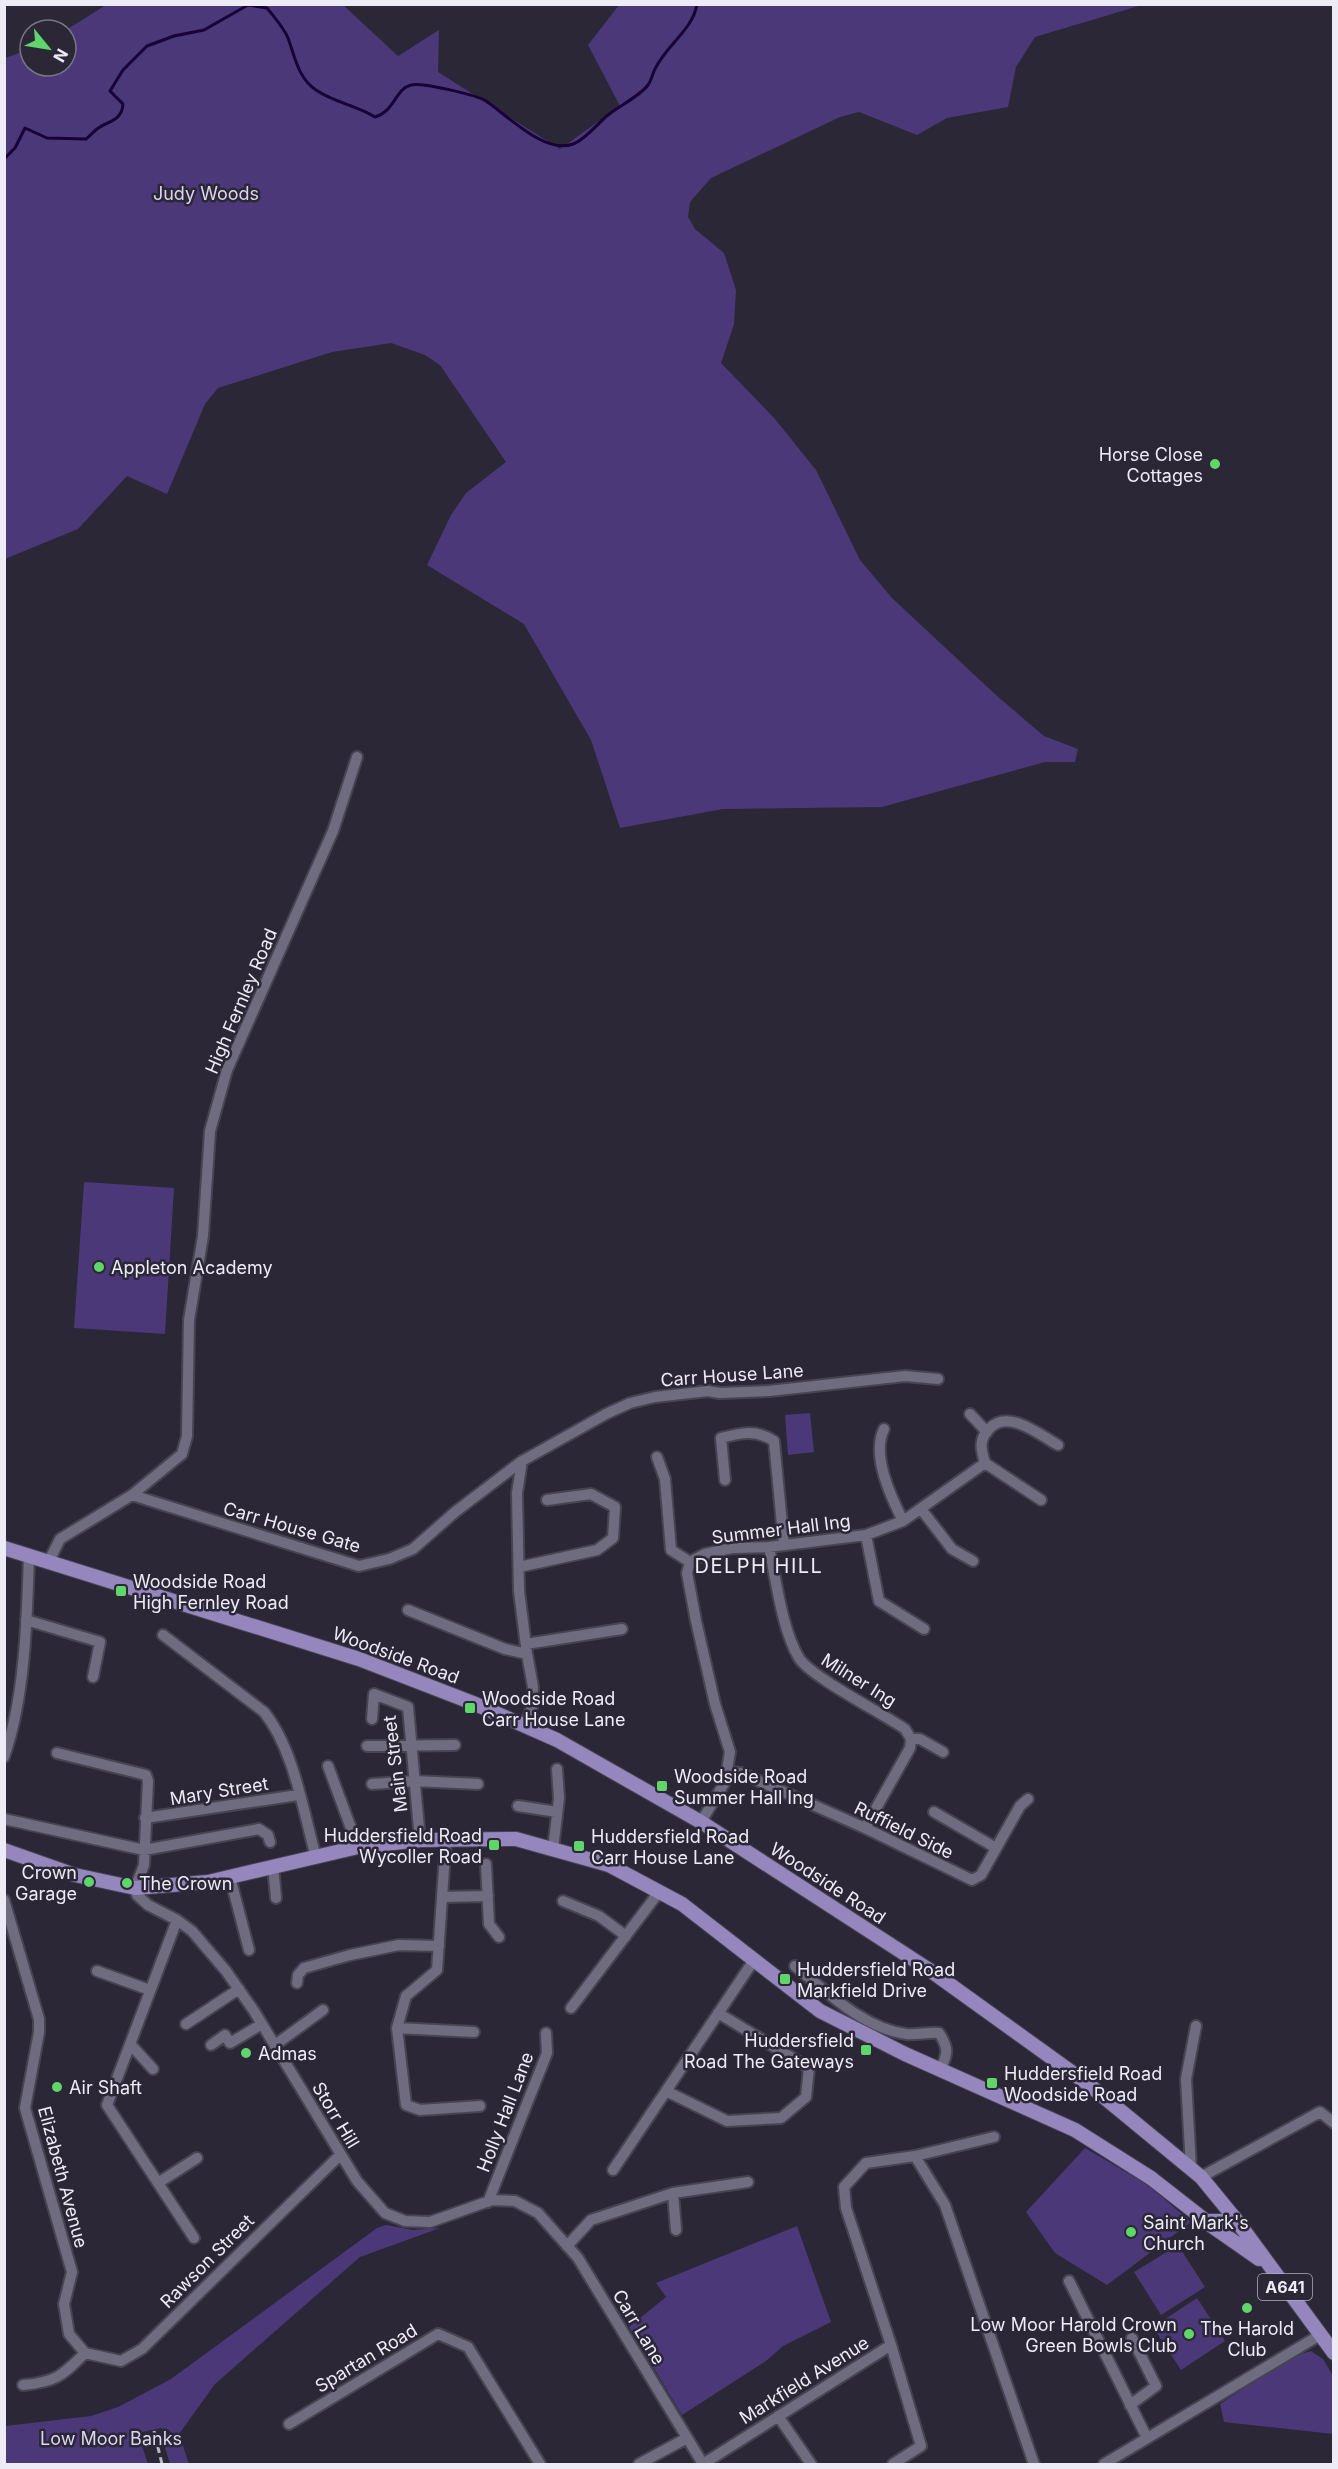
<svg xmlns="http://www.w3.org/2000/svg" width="1338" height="2469" viewBox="0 0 1338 2469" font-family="Inter,sans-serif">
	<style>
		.green { fill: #4b3878 }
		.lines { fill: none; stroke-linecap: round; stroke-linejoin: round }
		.stream { stroke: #180039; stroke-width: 3 }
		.minor-casing { stroke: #474452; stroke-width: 14 }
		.major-casing { stroke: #474452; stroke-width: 16 }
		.minor { stroke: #706c80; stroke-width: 10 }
		.major { stroke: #9587be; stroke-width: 14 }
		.rail { stroke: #bbb8c4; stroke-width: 3; stroke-dasharray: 9 4.5; stroke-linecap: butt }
		.poi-dot { fill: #60d56a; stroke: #2b2737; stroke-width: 2 }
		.labels { text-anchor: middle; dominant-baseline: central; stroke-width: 5; stroke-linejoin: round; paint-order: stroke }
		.shield { fill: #2b2737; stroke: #b3b0bd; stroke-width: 1.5 }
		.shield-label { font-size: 16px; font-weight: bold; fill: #edebf6 }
		.park-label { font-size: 18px; fill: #dbd6ed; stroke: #2b2737 }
		.poi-label { font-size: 18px; fill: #edebf6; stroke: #2b2737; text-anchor: start }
		.street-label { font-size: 18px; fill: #edebf6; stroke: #2b2737 }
		.neighbourhood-label { font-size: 20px; letter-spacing: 1.5px; fill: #edebf6; stroke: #2b2737 }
	</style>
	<rect width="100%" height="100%" fill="#2b2737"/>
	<path class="green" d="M 106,5 L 343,5 L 398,56 L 439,30 L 438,72 L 560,149 L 620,106 L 588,45 L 619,5 L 1142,5 L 1035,37 L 1016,67 L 1008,107 L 947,118 L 917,135 L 859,112 L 840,117 L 711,178 L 690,202 L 688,217 L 695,229 L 724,253 L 736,290 L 734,324 L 721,363 L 775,419 L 816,470 L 860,560 L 892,598 L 997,696 L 1044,736 L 1078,749 L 1075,762 L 1045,762 L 882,807 L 723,809 L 620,828 L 591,740 L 524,624 L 427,565 L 451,515 L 466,493 L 506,462 L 440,365 L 425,355 L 391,343 L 332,352 L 218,388 L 205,404 L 167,494 L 127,476 L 78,529 L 5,559 L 5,58 L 30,49 L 30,66 L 66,66 L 66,30 Z
		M 84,1182 L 174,1188 L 165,1334 L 74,1328 Z
		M 810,1413 L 814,1452 L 788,1455 L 785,1415 Z
		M 1085,2148 L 1148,2185 L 1191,2222 L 1107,2285 L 1055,2253 L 1026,2212 Z
		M 386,2225 L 413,2230 L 440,2228 L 360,2257 L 215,2384 L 179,2434 L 189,2464 L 170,2464 L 163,2441 L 173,2435 L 169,2430 L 161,2428 L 142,2432 L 139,2437 L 148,2464 L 5,2464 L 5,2426 L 91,2416 L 118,2407 L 171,2379 L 377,2228 Z
		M 797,2226 L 831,2322 L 783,2346 L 766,2361 L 682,2415 L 629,2327 L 666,2297 L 656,2283 Z
		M 1178,2245 L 1205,2287 L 1161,2315 L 1134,2272 Z
		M 1197,2298 L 1225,2341 L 1181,2370 L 1153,2327 Z
		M 1311,2351 L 1323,2359 L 1333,2376 L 1333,2434 L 1224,2422 L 1220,2404 L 1292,2357 Z"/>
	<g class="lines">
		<path class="stream" d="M 4,159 L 15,148 L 25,128 L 47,138 L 86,139 C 90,136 93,132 97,129 C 108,121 122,121 123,104 L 110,91 L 123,70 L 147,46 L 174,36 L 204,30 L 248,5 L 267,8 C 274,17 284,28 288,38 C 295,57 298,78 316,90 C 335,103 356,105 375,117 C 395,111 395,89 411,85 C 421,82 477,95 486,101 C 507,115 545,155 573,144 C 585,140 597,124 608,115 C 619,106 640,96 648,85 C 652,80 652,74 655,69 C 666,45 693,30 697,4"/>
		<defs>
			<path id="minor" d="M 970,1414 L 987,1432
				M 884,1429 C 871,1455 891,1497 903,1521
				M 657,1457 L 665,1479 L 671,1550 L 690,1562
				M 522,1461 L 517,1493 L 519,1591 L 527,1654 L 533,1687 L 532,1707 L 525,1725
				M 725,1480 L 721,1438 C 740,1433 756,1429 774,1441 L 784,1545
				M 132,1495 L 359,1566 L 389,1559 L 413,1549 L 455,1512 L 522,1461 L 606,1414 L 630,1403 L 655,1397 L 708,1391 L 720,1393 L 769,1391 L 905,1376 L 938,1379
				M 1041,1500 L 985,1463 C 981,1450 978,1439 990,1428 C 1009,1409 1040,1435 1058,1445
				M 921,1509 L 952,1549 L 973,1561
				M 866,1535 L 879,1601 L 924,1629
				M 769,1547 C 776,1579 782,1630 799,1658 C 811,1677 882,1713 905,1729 L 911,1739 L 910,1748 L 865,1828
				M 49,1561 L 60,1539 L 132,1495 L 182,1454 L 187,1436 L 189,1320 L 203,1236 L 210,1131 L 227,1070 L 333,831 L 357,757
				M 519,1567 L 597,1550 L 613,1538 L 615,1507 L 591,1494 L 547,1500
				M 408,1610 L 505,1649 L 527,1654
				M 26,1620 L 100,1642 L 93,1677
				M 163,1635 L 264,1712 C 294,1749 303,1811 316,1857
				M 526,1644 L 622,1629
				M 372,1719 L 374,1694 L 408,1707 L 420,1840
				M 911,1739 L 920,1739 L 943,1752
				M 367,1746 L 455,1745
				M 57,1753 L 146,1775 L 148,1781 L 144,1865 L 135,1888 L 137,1895 L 148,1905 L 177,1920 L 192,1931 L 226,1971 L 254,2011 L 357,2181 L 385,2213 L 405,2221 L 430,2222 L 492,2200 L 515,2201 L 538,2213 L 578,2258 L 703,2464
				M 4,1757 C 25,1698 27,1619 29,1555
				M 328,1766 L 358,1847
				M 728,1772 L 741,1773 L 865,1828 L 972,1880 L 981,1875 L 1020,1806 L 1028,1799
				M 372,1784 L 415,1781 L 478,1784
				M 518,1806 L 557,1812
				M 934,1812 L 996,1848
				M 145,1818 L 298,1795
				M 4,1819 L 144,1850 L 259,1829 L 268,1835 L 270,1842
				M 701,1822 L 725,1782 L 730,1752 L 715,1704 L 696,1621 L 687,1573 L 690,1562 L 705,1554 L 732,1548 L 769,1547 L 866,1535 L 903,1521 L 985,1463
				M 446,1839 L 437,1970 L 406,1996 L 397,2028 L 406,2105 L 420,2110 L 480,2106
				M 553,1849 L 559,1798 L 557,1769
				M 486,1864 L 489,1924 L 499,1937
				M 273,1866 L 276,1898
				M 230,1877 L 249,1950
				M 442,1897 L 488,1896
				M 4,1900 L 39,2019 L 39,2032 L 25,2108 L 72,2272 L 64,2304 L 69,2334 L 85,2353
				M 563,1901 L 599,1916 L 626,1936
				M 177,1920 L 107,2105 L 194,2238
				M 795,1966 C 827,1992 863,2028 906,2034 C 917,2035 928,2032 939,2033 C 949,2048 948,2054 940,2070
				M 97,1971 L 150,1990
				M 297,1983 L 298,1975 L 304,1968 L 350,1955 L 399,1945 L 439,1946
				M 571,2008 L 659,1892
				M 186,2024 L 239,1989
				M 397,2028 L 474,2032
				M 130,2044 L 153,2069
				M 211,2045 L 225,2035 L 230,2043 L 262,2024
				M 275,2045 L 323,2010
				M 666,2091 L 727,2121 L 781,2118 L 806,2097 L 809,2068 L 718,2013
				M 915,2156 L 994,2137
				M 1191,2168 L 1186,2079 L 1196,2026
				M 613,2170 L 754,1960
				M 1201,2177 L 1320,2112 L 1334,2123
				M 158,2183 L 197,2158
				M 673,2193 L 676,2230
				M 488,2202 L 547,2053 L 546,2033
				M 567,2246 L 591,2220 L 673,2193 L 748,2182
				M 1069,2281 L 1147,2438
				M 891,2345 L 921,2446 L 893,2464
				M 85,2353 L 121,2361 L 142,2349 L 340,2155
				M 23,2385 C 56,2382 62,2376 85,2353
				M 1130,2405 L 1156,2386 L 1132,2338
				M 778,2416 L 811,2464
				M 289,2424 L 438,2334 L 468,2347 L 540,2464
				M 639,2464 L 687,2438
				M 703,2464 L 891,2345 L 846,2208 L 844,2187 L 866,2163 L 915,2156 L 945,2205 L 1034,2464
				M 1104,2464 L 1320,2335"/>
			<path id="major" d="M 4,1548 L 359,1659 L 473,1703 L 557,1740 L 701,1822 L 931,1971 L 1088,2084 L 1201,2177 L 1237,2221 L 1334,2353
				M 4,1850 L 75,1875 L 135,1888 L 208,1882 L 358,1847 L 420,1840 L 516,1839 L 609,1865 L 682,1904 L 820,2011 L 905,2054 L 1075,2130 L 1151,2178 L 1206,2221 L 1237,2221
				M 1206,2222 L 1259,2259"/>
		</defs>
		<use href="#minor" class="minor-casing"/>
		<use href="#major" class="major-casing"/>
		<use href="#minor" class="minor"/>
		<use href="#major" class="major"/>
		<path class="rail" d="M 154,2431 L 162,2464"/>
	</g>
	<g class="poi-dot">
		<circle cx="1215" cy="464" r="6"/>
		<circle cx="99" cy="1267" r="6"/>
		<rect x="115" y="1585" width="12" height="12" rx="3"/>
		<rect x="464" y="1702" width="12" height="12" rx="3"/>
		<rect x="656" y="1780" width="12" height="12" rx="3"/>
		<rect x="488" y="1839" width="12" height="12" rx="3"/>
		<rect x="573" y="1840" width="12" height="12" rx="3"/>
		<circle cx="89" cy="1882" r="6"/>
		<circle cx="127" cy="1883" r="6"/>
		<rect x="779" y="1973" width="12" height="12" rx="3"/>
		<rect x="860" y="2044" width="12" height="12" rx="3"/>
		<circle cx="246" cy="2053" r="6"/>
		<rect x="986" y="2077" width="12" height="12" rx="3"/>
		<circle cx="57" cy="2087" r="6"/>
		<circle cx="1131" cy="2232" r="6"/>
		<circle cx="1247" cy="2308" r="6"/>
		<circle cx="1189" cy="2334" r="6"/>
	</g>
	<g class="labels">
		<rect class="shield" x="1258" y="2274" width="54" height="26" rx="4.5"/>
		<g class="shield-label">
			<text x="1285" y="2287">A641</text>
		</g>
		<g class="park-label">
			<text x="206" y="193">Judy Woods</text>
			<text x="111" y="2438">Low Moor Banks</text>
		</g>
		<g class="poi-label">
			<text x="1203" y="454" text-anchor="end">Horse Close<tspan x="1203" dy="21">Cottages</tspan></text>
			<text x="111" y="1267">Appleton Academy</text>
			<text x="133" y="1581">Woodside Road<tspan x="133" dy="21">High Fernley Road</tspan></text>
			<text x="482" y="1698">Woodside Road<tspan x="482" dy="21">Carr House Lane</tspan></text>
			<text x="674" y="1776">Woodside Road<tspan x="674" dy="21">Summer Hall Ing</tspan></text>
			<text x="482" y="1835" text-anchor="end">Huddersfield Road<tspan x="482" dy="21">Wycoller Road</tspan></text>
			<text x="591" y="1836">Huddersfield Road<tspan x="591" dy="21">Carr House Lane</tspan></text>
			<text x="77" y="1872" text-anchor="end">Crown<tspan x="77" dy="21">Garage</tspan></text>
			<text x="139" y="1883">The Crown</text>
			<text x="797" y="1969">Huddersfield Road<tspan x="797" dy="21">Markfield Drive</tspan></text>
			<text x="854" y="2040" text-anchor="end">Huddersfield<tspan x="854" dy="21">Road The Gateways</tspan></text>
			<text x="258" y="2053">Admas</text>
			<text x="1004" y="2073">Huddersfield Road<tspan x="1004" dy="21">Woodside Road</tspan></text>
			<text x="69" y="2087">Air Shaft</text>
			<text x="1143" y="2222">Saint Mark's<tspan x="1143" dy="21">Church</tspan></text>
			<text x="1177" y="2324" text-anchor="end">Low Moor Harold Crown<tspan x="1177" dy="21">Green Bowls Club</tspan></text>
			<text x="1247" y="2328" text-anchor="middle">The Harold<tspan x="1247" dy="21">Club</tspan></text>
		</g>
		<g class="street-label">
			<text transform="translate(241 1001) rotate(-67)">High Fernley Road</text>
			<text transform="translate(732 1375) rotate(-4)">Carr House Lane</text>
			<text transform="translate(292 1527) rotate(16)">Carr House Gate</text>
			<text transform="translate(781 1529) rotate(-7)">Summer Hall Ing</text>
			<text transform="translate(396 1655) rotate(20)">Woodside Road</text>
			<text transform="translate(859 1680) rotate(32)">Milner Ing</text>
			<text transform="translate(395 1764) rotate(-97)">Main Street</text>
			<text transform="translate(219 1791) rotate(-9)">Mary Street</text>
			<text transform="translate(904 1830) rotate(26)">Ruffield Side</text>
			<text transform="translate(828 1883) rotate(33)">Woodside Road</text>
			<text transform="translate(505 2112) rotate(-69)">Holly Hall Lane</text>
			<text transform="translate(336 2115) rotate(59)">Storr Hill</text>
			<text transform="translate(63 2177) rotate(75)">Elizabeth Avenue</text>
			<text transform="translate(207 2261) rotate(-45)">Rawson Street</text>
			<text transform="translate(639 2327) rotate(59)">Carr Lane</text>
			<text transform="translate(366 2358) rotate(-31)">Spartan Road</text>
			<text transform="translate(804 2380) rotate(-32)">Markfield Avenue</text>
		</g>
		<g class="neighbourhood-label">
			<text x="759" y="1566">DELPH HILL</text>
		</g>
	</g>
	<rect width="1338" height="2469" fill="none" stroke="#edebf6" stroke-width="12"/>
	<g transform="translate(48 48) rotate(120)"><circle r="28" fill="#2b2737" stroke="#797583" stroke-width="1.5"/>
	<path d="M0-4.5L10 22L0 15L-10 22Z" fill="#60d56a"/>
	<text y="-9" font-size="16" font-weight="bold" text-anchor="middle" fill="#edebf6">N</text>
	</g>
</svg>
